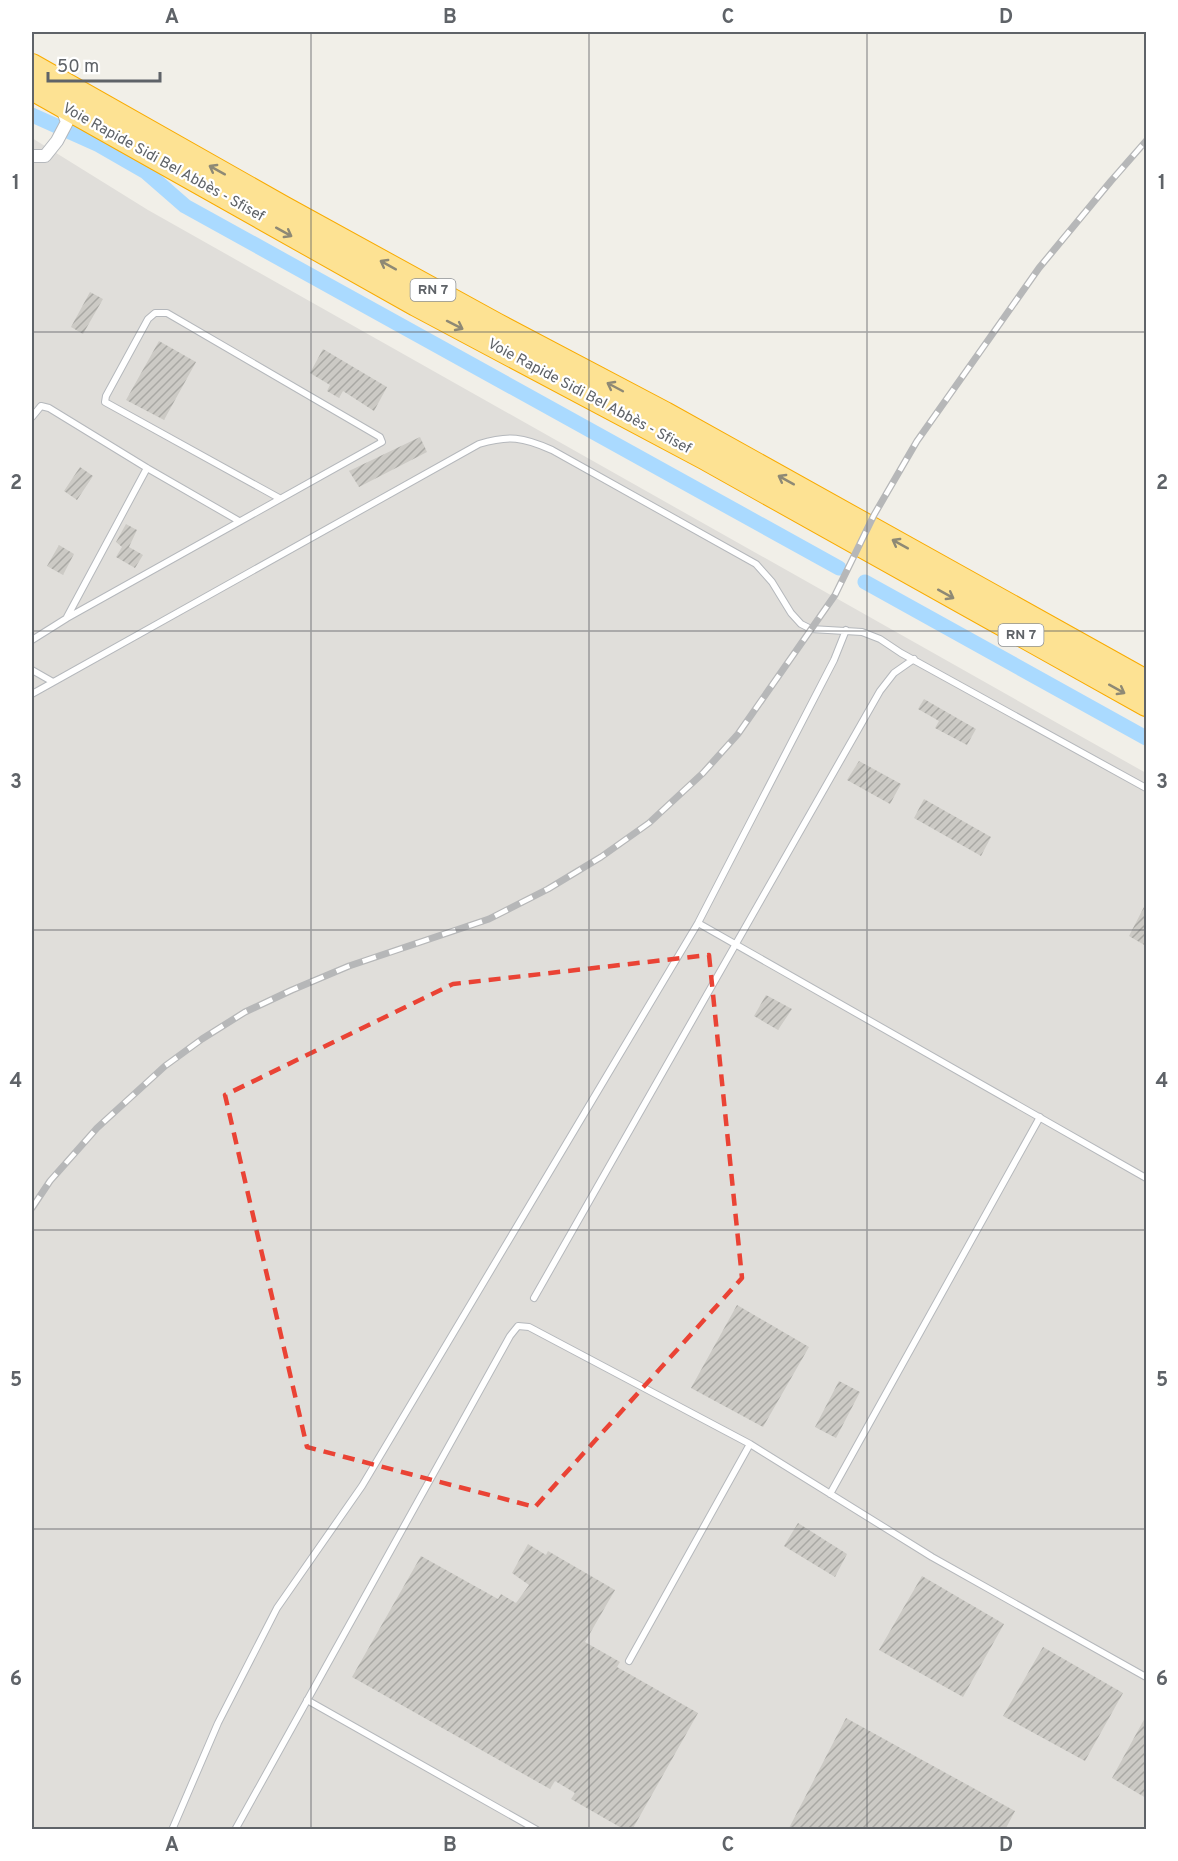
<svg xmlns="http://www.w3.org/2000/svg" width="1178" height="1861" viewBox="0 0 1178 1861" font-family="Overpass,sans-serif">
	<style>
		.industrial { fill: #e0deda }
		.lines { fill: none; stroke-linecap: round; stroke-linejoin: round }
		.canal { stroke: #aadaff; stroke-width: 15 }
		.building { fill: url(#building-hatch) }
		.lane-casing { stroke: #b5b8bc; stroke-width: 8 }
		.street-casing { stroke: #b5b8bc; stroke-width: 14 }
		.highway-casing { stroke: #f9ab00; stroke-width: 24 }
		.lane { stroke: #fff; stroke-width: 6 }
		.street { stroke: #fff; stroke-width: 12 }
		.highway { stroke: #fde293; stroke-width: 22 }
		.rail-casing { stroke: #b6b7b8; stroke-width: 7 }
		.rail { stroke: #fff; stroke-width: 4.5; stroke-dasharray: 14; stroke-linecap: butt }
		.oneway { stroke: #8e8975 }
		.marked { fill: none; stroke: #ea4335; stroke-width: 4.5; stroke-dasharray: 12 8; stroke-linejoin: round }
		.grid { fill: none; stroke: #5f6368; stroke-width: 1.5; stroke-opacity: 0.55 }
		.labels { text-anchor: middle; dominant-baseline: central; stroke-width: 4.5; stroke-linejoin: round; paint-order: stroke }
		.shield { fill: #fff; stroke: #8f9295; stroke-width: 1.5 }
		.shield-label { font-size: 14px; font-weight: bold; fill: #5f6368 }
		.street-label { font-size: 15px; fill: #5f6368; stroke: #fff }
		.neatline { fill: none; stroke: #5f6368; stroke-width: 2 }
		.grid-label { font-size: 20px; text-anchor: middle; font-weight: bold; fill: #5f6368 }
	</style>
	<defs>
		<pattern id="building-hatch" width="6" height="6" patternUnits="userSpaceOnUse" patternTransform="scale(1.5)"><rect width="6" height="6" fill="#cccac5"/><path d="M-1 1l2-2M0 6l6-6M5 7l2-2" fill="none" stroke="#a9a8a4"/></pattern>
	</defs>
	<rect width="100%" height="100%" fill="#f1efe8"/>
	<path class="industrial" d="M 32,138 L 148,210 L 1146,773 L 1146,1829 L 32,1829 Z"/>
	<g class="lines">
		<path class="canal" d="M 32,115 L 99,145 L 146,172 L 185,206 L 839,568
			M 865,582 L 1146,738"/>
	</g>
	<path class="building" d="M 90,292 L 103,299 L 83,334 L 71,327 Z
		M 159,341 L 196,362 L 164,420 L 126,400 Z
		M 323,349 L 387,387 L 374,411 L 343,391 L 339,398 L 327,391 L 330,385 L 310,373 Z
		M 420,437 L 427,452 L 359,487 L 349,471 Z
		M 80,467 L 93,476 L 77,500 L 64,491 Z
		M 126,524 L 137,530 L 129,547 L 143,555 L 135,568 L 116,557 L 122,547 L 116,542 Z
		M 59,545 L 74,554 L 63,575 L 47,566 Z
		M 924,699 L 976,729 L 967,745 L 935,728 L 939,721 L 918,709 Z
		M 859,761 L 901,784 L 890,804 L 847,780 Z
		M 924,799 L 991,837 L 981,856 L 914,818 Z
		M 1146,903 L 1146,946 L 1129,936 Z
		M 766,995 L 792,1009 L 778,1030 L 754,1016 Z
		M 737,1305 L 809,1347 L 763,1427 L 691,1388 Z
		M 839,1381 L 860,1392 L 836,1438 L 815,1427 Z
		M 798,1523 L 847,1554 L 835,1577 L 784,1546 Z
		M 528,1544 L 546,1555 L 548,1551 L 615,1590 L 585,1642 L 620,1662 L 617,1667 L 698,1713 L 632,1830 L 625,1830 L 571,1799 L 575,1793 L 555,1781 L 550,1789 L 352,1677 L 421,1556 L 498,1599 L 501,1594 L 516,1603 L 529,1585 L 512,1573 Z
		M 922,1576 L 1004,1624 L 963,1697 L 879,1650 Z
		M 1043,1647 L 1123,1693 L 1085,1761 L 1003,1716 Z
		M 1146,1716 L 1146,1798 L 1112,1778 Z
		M 846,1718 L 1015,1811 L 1005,1830 L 788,1830 Z"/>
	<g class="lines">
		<defs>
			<path id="lane" d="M 32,417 L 41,406 L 49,408 L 147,468 L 239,521
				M 67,617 L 147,468
				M 32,640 L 67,618 L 382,442 L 380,437 L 167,313 L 155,313 L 148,319 L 106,396 L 105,402 L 279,498
				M 32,670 L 53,682
				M 32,694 L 479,444 C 509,435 523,437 552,450 L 756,564 L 772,582 L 791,613 L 801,624 L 811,629 L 862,632 L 880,639 L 901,653 L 1146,788
				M 698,923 L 1146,1178
				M 534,1298 L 880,691 L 894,673 L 914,659
				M 830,1494 L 1040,1117
				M 629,1661 L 750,1444
				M 307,1700 L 537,1830
				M 172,1830 L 218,1723 L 277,1608 L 362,1486 L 698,923 L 834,660 L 846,630
				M 235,1830 L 510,1336 L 518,1326 L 529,1327 L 750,1444 L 932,1557 L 1146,1677"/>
			<path id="street" d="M 32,156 L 45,156 L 57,141 L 67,122 L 61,106"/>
			<path id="highway" d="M 32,65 L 283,207 L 496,324 L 665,413 L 1146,681
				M 32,89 L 416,305 L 704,458 L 1146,705"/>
		</defs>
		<use href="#lane" class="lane-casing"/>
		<use href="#street" class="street-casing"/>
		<use href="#highway" class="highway-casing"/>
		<use href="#lane" class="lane"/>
		<use href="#street" class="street"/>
		<use href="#highway" class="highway"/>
		<defs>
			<path id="rail" d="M 32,1208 L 50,1181 L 97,1128 L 165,1066 L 202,1039 L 245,1012 L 292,990 L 349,966 L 489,919 L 548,889 L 601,857 L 649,823 L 703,773 L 738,734 L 835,595 L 874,515 L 917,441 L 1039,268 L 1111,181 L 1146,141"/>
		</defs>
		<use href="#rail" class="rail-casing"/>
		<use href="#rail" class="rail"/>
	</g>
	<defs><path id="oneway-shaft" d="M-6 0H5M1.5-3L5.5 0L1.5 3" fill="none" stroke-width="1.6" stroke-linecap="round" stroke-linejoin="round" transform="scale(1.5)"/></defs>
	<g class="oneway">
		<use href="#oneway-shaft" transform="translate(217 170) rotate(-151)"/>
		<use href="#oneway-shaft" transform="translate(284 232) rotate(29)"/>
		<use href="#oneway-shaft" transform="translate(388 265) rotate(-151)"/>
		<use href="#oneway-shaft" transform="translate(455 325) rotate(27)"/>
		<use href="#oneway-shaft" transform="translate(615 387) rotate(-152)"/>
		<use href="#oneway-shaft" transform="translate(786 480) rotate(-151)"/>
		<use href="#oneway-shaft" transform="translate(900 544) rotate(-151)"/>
		<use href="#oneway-shaft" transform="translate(946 594) rotate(29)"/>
		<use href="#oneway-shaft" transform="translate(1117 689) rotate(29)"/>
	</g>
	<path class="marked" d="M 709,955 L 742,1278 L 535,1507 L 307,1447 L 225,1095 L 453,984 Z"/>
	<path class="grid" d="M 311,32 L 311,1830M 589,32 L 589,1830M 867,32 L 867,1830M 32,332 L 1146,332M 32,631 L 1146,631M 32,930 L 1146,930M 32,1230 L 1146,1230M 32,1529 L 1146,1529"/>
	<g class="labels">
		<g class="shield">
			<rect x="410.5" y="279" width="45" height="22" rx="4.5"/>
			<rect x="998.5" y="624" width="45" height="22" rx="4.5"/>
		</g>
		<g class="shield-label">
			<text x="433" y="290">RN 7</text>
			<text x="1021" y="635">RN 7</text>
		</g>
		<g class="street-label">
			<text transform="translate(163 163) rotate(29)">Voie Rapide Sidi Bel Abbès - Sfisef</text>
			<text transform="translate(589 397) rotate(28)">Voie Rapide Sidi Bel Abbès - Sfisef</text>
		</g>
	</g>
	<rect width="1178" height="1861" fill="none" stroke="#ffffff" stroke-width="66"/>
	<path d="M48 72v9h112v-9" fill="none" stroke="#5f6368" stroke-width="3"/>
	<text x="57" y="72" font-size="18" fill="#5f6368" stroke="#ffffff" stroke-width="4.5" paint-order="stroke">50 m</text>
	<rect x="33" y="33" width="1112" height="1795" class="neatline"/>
	<g class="grid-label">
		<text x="172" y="23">A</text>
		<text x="450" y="23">B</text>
		<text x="728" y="23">C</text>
		<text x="1006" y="23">D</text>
		<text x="16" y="189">1</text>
		<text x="1162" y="189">1</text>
		<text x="16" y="489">2</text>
		<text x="1162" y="489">2</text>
		<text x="16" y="788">3</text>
		<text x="1162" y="788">3</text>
		<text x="16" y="1087">4</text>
		<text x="1162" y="1087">4</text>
		<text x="16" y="1386">5</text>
		<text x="1162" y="1386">5</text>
		<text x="16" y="1685">6</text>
		<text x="1162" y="1685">6</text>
		<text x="172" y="1851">A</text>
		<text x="450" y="1851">B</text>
		<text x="728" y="1851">C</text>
		<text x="1006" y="1851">D</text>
	</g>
</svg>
